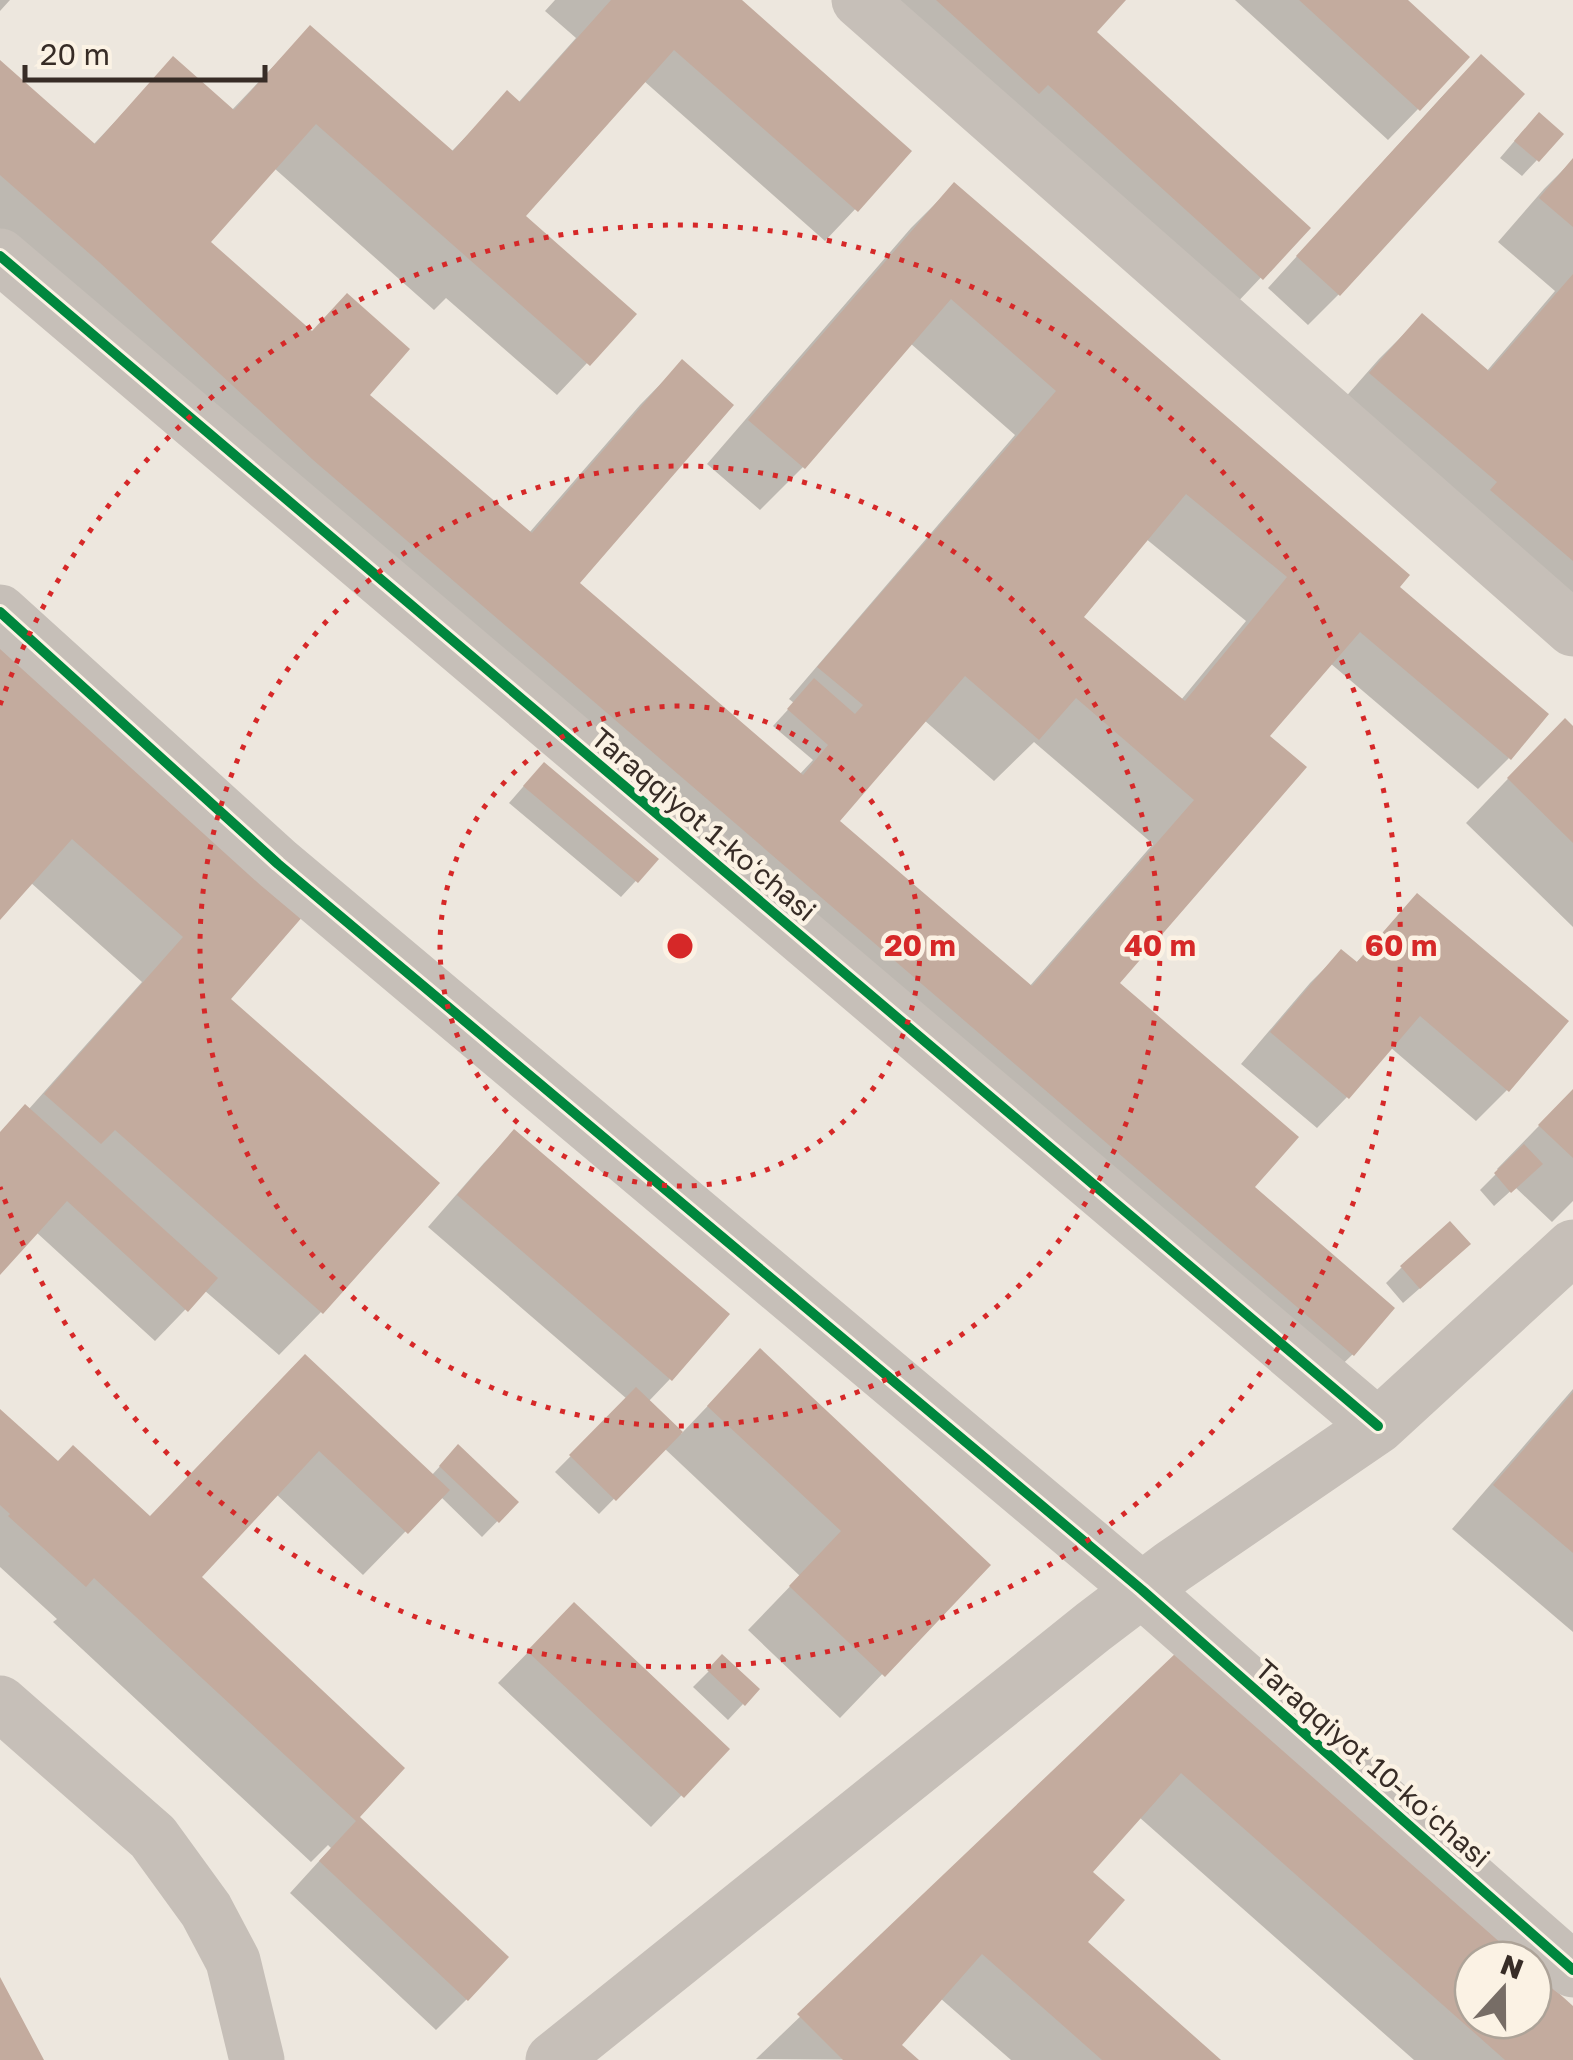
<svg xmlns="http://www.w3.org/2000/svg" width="1573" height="2060" viewBox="0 0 1573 2060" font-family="'Golos Text',sans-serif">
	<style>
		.shadow { fill: #0003; fill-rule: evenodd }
		.building { fill: #c3ab9e; fill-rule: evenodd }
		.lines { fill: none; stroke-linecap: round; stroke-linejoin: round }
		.minor { stroke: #c6bfb8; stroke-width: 55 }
		.cycleway-casing { stroke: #fbf2e4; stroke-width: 16 }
		.cycleway { stroke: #00873e; stroke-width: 10 }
		.ring { fill: none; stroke: #d62828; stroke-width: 5; stroke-dasharray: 5 10 }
		.labels { text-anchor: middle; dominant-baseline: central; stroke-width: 9; stroke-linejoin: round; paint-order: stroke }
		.street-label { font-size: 28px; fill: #372c26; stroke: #fbf2e4 }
		.centre { fill: #d62828; stroke: #fbf2e4; stroke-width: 5 }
		.ring-label { font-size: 30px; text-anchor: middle; font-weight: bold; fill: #d62828; stroke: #fbf2e4; stroke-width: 9; stroke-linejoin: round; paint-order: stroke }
	</style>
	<rect width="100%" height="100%" fill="#ede7de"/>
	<path class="shadow" d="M 0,0 L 10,0 L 0,11 Z
		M 555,0 L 739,0 L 909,152 L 825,241 L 644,81 L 523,216 L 633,314 L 557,395 L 446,298 L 434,310 L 274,168 L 208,243 L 366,395 L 529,533 L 640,405 L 682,362 L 577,583 L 799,775 L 813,760 L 773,726 L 794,703 L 789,699 L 1015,435 L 910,343 L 803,467 L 760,510 L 707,464 L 911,228 L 954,185 L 1387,597 L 1509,758 L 1478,789 L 1330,663 L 1266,736 L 1117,983 L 1251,1187 L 1353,1354 L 1322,1384 L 0,255 L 0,63 L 93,145 L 173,60 L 231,111 L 310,28 L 451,152 L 507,94 L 518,103 L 576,38 L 545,11 ZM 1145,538 L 1246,621 L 1181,700 L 1080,618 ZM 924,720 L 994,781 L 1034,742 L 1153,844 L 1029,987 L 837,821 Z
		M 846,0 L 1122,0 L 1080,46 L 1308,228 L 1231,309 Z
		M 1235,0 L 1404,0 L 1418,109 L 1388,140 Z
		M 1450,88 L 1339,294 L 1308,325 L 1268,288 Z
		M 1523,131 L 1537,160 L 1522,176 L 1500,158 Z
		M 1573,160 L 1573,641 L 1328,417 L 1379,359 L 1422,316 L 1486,372 L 1555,291 L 1498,242 L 1544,189 Z
		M 0,651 L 228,999 L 321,1312 L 279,1355 L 204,1290 L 155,1341 L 36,1232 L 0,1271 L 0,1133 L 28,1110 L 142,982 L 30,882 L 0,916 Z
		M 1573,729 L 1573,927 L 1466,823 L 1522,764 Z
		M 529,780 L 656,859 L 621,897 L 509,803 Z
		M 1418,896 L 1566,1021 L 1507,1090 L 1476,1121 L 1390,1047 L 1347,1097 L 1317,1128 L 1241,1064 L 1310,983 L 1341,952 L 1355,964 Z
		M 1573,1091 L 1573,1201 L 1552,1222 L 1515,1187 L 1494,1206 L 1480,1190 L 1499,1171 L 1497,1169 Z
		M 515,1132 L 670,1379 L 648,1402 L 681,1434 L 760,1351 L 987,1565 L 840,1718 L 748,1630 L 800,1576 L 664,1448 L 599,1514 L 555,1472 L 627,1399 L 428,1227 L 484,1163 Z
		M 1452,1260 L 1403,1303 L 1386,1283 L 1401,1268 Z
		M 1573,1389 L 1573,1632 L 1452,1529 Z
		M 262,1400 L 431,1476 L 443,1463 L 516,1502 L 482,1537 L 440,1496 L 363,1575 L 276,1494 L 198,1577 L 356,1817 L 467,1999 L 436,2030 L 290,1893 L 331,1848 L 328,1845 L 311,1862 L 53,1622 L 57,1619 L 0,1567 L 0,1412 L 58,1464 L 150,1519 Z
		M 544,1636 L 726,1749 L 651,1827 L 498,1683 Z
		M 1178,1654 L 1518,1960 L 1473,1960 L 1473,2020 L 1533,2020 L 1533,1974 L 1573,2009 L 1573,2060 L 1414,2060 L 1139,1817 L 1090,1873 L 1085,1942 L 1218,2060 L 1011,2060 L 940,1998 L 898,2045 L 915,2060 L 756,2059 Z
		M 722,1658 L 743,1704 L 728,1720 L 693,1687 Z"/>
	<path class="building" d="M 611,0 L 742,0 L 912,151 L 858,212 L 674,50 L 526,216 L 637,314 L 590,366 L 316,124 L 211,242 L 312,331 L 347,293 L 410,349 L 370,395 L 532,533 L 682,359 L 734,405 L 580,583 L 803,775 L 828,745 L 787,709 L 814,678 L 855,714 L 863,705 L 817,667 L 1056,391 L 951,299 L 805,469 L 748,420 L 954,182 L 1410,575 L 1400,587 L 1549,714 L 1511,760 L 1360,632 L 1270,736 L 1307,767 L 1120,983 L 1299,1137 L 1255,1187 L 1395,1308 L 1354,1356 L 312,459 L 99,262 L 0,175 L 0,60 L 95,144 L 173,56 L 234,110 L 310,25 L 453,151 L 507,90 L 520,102 ZM 1186,494 L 1287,577 L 1185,701 L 1084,617 ZM 965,676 L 1039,740 L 1076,698 L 1194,800 L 1032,986 L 840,821 Z
		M 936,0 L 1126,0 L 1097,32 L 1311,228 L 1263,280 L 1048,85 L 1039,94 Z
		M 1299,0 L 1408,0 L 1470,57 L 1420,111 Z
		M 1481,54 L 1525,94 L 1340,296 L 1296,256 Z
		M 1539,112 L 1564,134 L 1539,162 L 1514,141 Z
		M 1573,158 L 1573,227 L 1539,198 Z
		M 1573,274 L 1573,561 L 1490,490 L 1497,482 L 1369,373 L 1422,313 L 1489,371 Z
		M 0,647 L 304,915 L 231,999 L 440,1183 L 323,1314 L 115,1130 L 101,1144 L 44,1094 L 183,937 L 72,839 L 0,920 Z
		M 1565,718 L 1573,726 L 1573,843 L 1507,778 Z
		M 544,762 L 659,859 L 638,883 L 523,786 Z
		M 1417,893 L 1569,1021 L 1509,1092 L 1420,1016 L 1349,1099 L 1270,1032 L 1341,949 L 1357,962 Z
		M 1573,1089 L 1573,1158 L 1538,1125 Z
		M 25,1104 L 218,1278 L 188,1312 L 67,1201 L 0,1275 L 0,1132 Z
		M 514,1129 L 730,1314 L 672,1381 L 457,1195 Z
		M 1524,1144 L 1543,1164 L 1511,1193 L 1494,1173 Z
		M 1450,1221 L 1471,1244 L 1420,1289 L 1400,1266 Z
		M 760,1348 L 991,1565 L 885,1677 L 789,1586 L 841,1531 L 707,1406 Z
		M 305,1354 L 450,1490 L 408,1534 L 319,1451 L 202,1577 L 405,1768 L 360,1817 L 509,1957 L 468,2001 L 319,1861 L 356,1821 L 94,1578 L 86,1587 L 8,1516 L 10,1514 L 0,1505 L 0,1409 L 58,1461 L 73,1445 L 150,1516 Z
		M 636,1387 L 683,1432 L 616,1501 L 569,1455 Z
		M 1573,1392 L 1573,1553 L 1493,1485 Z
		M 458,1444 L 519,1502 L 499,1523 L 439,1466 Z
		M 574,1602 L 730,1749 L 684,1798 L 527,1651 Z
		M 1178,1651 L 1521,1960 L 1473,1960 L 1473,2020 L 1533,2020 L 1533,1970 L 1573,2006 L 1573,2060 L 1505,2060 L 1181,1773 L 1093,1872 L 1125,1900 L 1088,1942 L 1221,2060 L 1102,2060 L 982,1954 L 902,2045 L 919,2060 L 843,2060 L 797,2014 Z
		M 722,1654 L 760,1689 L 745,1706 L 707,1670 Z
		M 0,1977 L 44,2060 L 0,2060 Z"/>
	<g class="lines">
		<path class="minor" d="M 859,0 L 1573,629
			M 0,256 L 1378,1426
			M 0,612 L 278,864 L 1142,1590 L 1573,1970
			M 0,1703 L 153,1837 L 206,1910 L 233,1961 L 257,2060
			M 553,2060 L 1093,1627 L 1172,1567 L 1378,1426 L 1573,1247"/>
		<defs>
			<path id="cycleway" d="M 0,256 L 1378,1426
				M 0,612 L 278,864 L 1142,1590 L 1573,1970"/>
		</defs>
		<use href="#cycleway" class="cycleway-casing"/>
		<use href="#cycleway" class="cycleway"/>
	</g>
	<g class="ring">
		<circle cx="680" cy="946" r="240"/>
		<circle cx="680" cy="946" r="480"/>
		<path d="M0 705A721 721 0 1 1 0 1187"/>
	</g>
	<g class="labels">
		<g class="street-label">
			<text transform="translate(704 824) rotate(40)">Taraqqiyot 1-koʻchasi</text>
			<text transform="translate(1373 1763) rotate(41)">Taraqqiyot 10-koʻchasi</text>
		</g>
	</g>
	<circle cx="680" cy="946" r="15" class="centre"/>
	<g class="ring-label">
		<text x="920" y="956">20 m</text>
		<text x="1160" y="956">40 m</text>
		<text x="1401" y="956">60 m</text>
	</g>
	<g transform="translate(1503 1990) rotate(21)"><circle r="48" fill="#fbf2e4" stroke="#ada398" stroke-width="2.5"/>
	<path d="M0-8L18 38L0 25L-18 38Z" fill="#776d66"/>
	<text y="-15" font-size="28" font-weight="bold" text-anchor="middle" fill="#372c26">N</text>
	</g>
	<path d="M25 65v15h240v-15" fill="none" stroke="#372c26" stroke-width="5"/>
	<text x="40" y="65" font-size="30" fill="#372c26" stroke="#fbf2e4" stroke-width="8" paint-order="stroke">20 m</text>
</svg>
